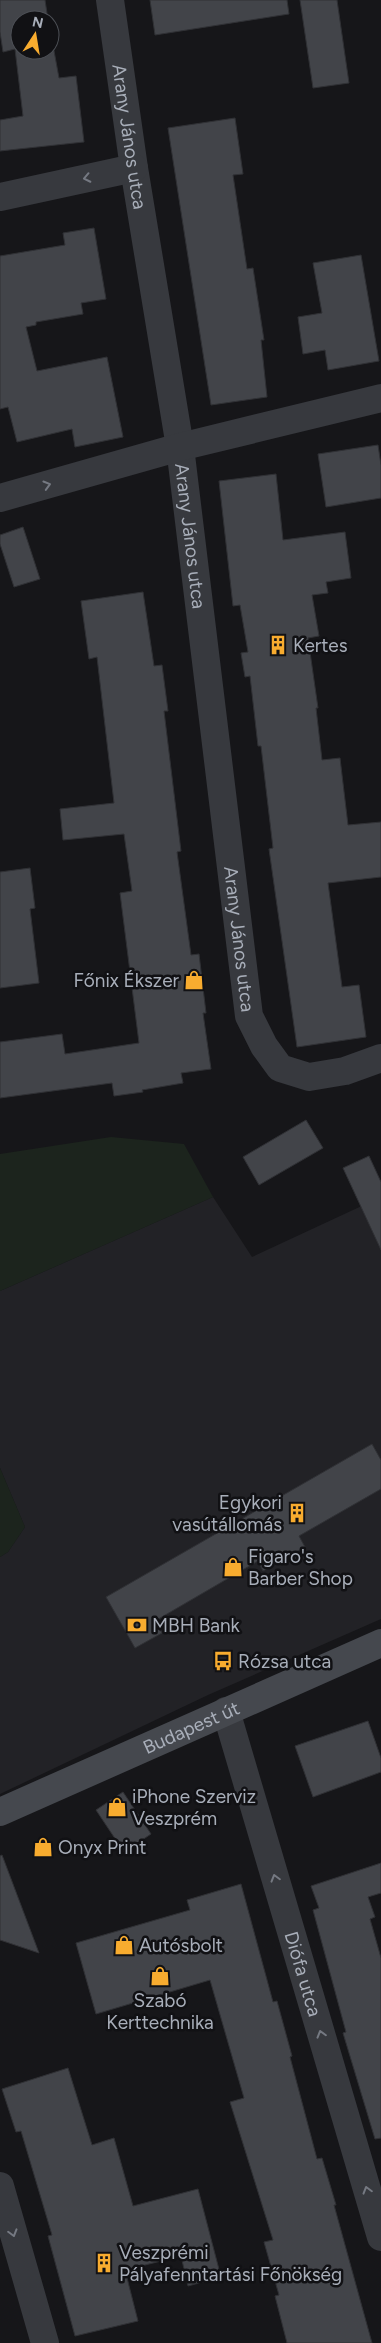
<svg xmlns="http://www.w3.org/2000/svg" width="381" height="2343" viewBox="0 0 381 2343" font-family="Figtree,sans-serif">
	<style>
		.built { fill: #222226 }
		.green { fill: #1c241d }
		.building { fill: #424449; stroke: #303135 }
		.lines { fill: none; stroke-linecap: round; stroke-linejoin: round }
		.street { stroke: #37393e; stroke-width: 28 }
		.secondary { stroke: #45484e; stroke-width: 28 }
		.oneway { stroke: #757982 }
		.labels { text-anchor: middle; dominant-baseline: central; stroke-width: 5; stroke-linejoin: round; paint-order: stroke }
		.street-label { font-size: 19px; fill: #a8aeb9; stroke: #111114 }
		.poi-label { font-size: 19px; fill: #a8aeb9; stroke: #111114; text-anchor: start }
	</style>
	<rect width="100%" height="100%" fill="#161619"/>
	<path class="built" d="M 213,1197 L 252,1257 L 381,1197 L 381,1619 L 208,1695 L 0,1794 L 0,1557 L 8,1552 L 25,1527 L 0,1468 L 0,1291 Z"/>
	<path class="green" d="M 111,1137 L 184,1144 L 213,1197 L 0,1291 L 0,1154 Z
		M 0,1468 L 25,1527 L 8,1552 L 0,1557 Z"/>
	<path class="building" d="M 0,0 L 45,0 L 48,20 L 20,20 L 20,50 L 50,50 L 50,29 L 59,78 L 76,76 L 84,142 L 0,151 L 0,120 L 23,116 L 15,49 L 3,52 L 0,32 Z
		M 150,0 L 287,0 L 289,14 L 155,35 Z
		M 300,0 L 337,0 L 349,83 L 313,88 Z
		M 235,118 L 243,174 L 233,175 L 247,269 L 253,268 L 264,340 L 261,340 L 267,397 L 211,405 L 168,128 Z
		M 94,228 L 106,299 L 81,303 L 83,314 L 36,322 L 36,325 L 26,327 L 37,371 L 107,357 L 123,437 L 75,447 L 72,429 L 17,442 L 8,407 L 0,409 L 0,256 L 65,245 L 63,233 Z
		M 361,255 L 379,361 L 328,370 L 325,350 L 303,354 L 298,317 L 322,313 L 313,263 Z
		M 378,445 L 381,465 L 381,498 L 326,507 L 318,454 Z
		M 276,474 L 283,540 L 345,532 L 351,578 L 326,582 L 328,593 L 312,595 L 319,636 L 308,638 L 318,708 L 316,708 L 322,760 L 340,758 L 348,825 L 381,822 L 381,877 L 328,883 L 342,987 L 359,985 L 366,1037 L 297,1047 L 269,849 L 273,848 L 261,746 L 258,746 L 250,676 L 245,677 L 241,653 L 248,652 L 240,605 L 233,606 L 219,481 Z
		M 23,527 L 40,579 L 14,587 L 0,544 L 0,535 Z
		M 143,592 L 154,666 L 162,665 L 168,711 L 164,711 L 181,851 L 177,852 L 191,955 L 199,954 L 206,1013 L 203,1013 L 211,1069 L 181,1073 L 183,1083 L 142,1090 L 143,1092 L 114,1096 L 112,1083 L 0,1098 L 0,1042 L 62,1034 L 65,1054 L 139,1043 L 120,893 L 132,891 L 124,834 L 63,840 L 60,809 L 114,803 L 97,657 L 89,659 L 81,601 Z
		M 30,868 L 35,908 L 30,909 L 39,983 L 0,988 L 0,872 Z
		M 306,1120 L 323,1148 L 259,1185 L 243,1157 Z
		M 369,1156 L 381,1182 L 381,1250 L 343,1168 Z
		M 372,1444 L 381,1460 L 381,1489 L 299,1536 L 305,1547 L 263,1571 L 258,1561 L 155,1621 L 162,1633 L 135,1648 L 106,1597 Z
		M 368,1721 L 381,1758 L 381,1772 L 313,1797 L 295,1746 Z
		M 123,1792 L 151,1834 L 124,1852 L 96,1810 Z
		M 2,1855 L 39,1953 L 0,1940 L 0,1856 Z
		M 381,1863 L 381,1893 L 368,1897 L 375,1917 L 370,1919 L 381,1958 L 381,2138 L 375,2139 L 343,2033 L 346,2032 L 313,1910 L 319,1908 L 311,1886 Z
		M 241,1884 L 273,2002 L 277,2001 L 292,2056 L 290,2057 L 317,2159 L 322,2158 L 336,2205 L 334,2205 L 372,2343 L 287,2343 L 275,2296 L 279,2295 L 264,2242 L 273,2240 L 230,2102 L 244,2098 L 210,1980 L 96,2014 L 76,1943 L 190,1910 L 187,1900 Z
		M 68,2068 L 92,2145 L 114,2138 L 133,2206 L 198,2189 L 221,2277 L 188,2286 L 181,2256 L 125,2270 L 138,2321 L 75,2336 L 48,2236 L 52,2235 L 21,2131 L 16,2132 L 2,2089 Z"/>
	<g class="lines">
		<g class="street">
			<path id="s1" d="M 110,0 L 134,168 L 180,447 L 249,1016 L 264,1046 L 280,1068 L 309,1077 L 345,1071 L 381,1058"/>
			<path d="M 0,197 L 134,168"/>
			<path d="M 0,498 L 180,447 L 381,398"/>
			<path id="s2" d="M 226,1711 L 381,2237"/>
			<path d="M 0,2186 L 45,2343"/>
		</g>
		<path class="secondary" id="s3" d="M 0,1812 L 381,1643"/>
	</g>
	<defs><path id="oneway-chevron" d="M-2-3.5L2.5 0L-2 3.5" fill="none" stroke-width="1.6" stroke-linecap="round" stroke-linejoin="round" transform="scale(1.25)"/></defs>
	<g class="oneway">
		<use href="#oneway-chevron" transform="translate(87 178) rotate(168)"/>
		<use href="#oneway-chevron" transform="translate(47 485) rotate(-16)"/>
		<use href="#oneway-chevron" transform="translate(275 1878) rotate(-106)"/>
		<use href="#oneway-chevron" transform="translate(321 2034) rotate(-106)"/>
		<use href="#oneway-chevron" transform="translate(367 2190) rotate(-106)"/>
		<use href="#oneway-chevron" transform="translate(13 2233) rotate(74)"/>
	</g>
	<defs>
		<symbol id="building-bare" viewBox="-9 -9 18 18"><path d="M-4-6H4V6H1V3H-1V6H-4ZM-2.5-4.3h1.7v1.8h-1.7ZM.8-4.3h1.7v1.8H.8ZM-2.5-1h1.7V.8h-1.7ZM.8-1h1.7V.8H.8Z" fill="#f8ac2f" stroke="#111114" stroke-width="2.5" paint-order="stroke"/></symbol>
		<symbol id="shop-bare" viewBox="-9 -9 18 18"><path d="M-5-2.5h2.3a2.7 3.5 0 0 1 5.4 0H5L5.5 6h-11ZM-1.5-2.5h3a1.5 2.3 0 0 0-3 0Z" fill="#f8ac2f" stroke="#111114" stroke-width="2.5" paint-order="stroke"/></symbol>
		<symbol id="bank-bare" viewBox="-9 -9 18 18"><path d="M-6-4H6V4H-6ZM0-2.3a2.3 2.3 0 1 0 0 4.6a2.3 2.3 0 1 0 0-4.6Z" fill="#f8ac2f" stroke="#111114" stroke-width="2.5" paint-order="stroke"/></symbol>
		<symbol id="bus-bare" viewBox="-9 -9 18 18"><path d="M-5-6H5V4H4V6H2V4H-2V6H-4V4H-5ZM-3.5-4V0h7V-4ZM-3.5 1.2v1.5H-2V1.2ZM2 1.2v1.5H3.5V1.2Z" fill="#f8ac2f" stroke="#111114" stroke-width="2.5" paint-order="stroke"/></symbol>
	</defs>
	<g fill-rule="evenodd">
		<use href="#building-bare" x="264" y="631" width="28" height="28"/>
		<use href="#shop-bare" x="180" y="966" width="28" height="28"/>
		<use href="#building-bare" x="283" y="1499" width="28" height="28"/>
		<use href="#shop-bare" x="219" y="1553" width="28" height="28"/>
		<use href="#bank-bare" x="123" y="1611" width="28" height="28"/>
		<use href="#bus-bare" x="209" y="1647" width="28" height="28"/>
		<use href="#shop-bare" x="103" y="1793" width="28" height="28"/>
		<use href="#shop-bare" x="29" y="1833" width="28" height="28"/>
		<use href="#shop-bare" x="110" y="1931" width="28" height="28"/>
		<use href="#shop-bare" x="146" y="1962" width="28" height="28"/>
		<use href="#building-bare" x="90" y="2249" width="28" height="28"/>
	</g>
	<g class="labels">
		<g class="street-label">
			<text stroke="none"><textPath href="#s1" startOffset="138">Arany János utca</textPath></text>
			<text stroke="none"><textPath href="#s1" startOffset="542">Arany János utca</textPath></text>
			<text stroke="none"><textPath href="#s1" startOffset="948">Arany János utca</textPath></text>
			<text stroke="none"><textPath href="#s3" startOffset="209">Budapest út</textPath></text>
			<text stroke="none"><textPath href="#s2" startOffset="274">Diófa utca</textPath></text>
		</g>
		<g class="poi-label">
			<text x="293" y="645">Kertes</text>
			<text x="179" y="980" text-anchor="end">Főnix Ékszer</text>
			<text x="282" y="1502" text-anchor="end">Egykori<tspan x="282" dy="22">vasútállomás</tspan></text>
			<text x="248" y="1556">Figaro's<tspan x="248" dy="22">Barber Shop</tspan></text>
			<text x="152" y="1625">MBH Bank</text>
			<text x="238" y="1661">Rózsa utca</text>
			<text x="132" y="1796">iPhone Szerviz<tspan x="132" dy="22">Veszprém</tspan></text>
			<text x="58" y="1847">Onyx Print</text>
			<text x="139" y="1945">Autósbolt</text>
			<text x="160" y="2000" text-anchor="middle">Szabó<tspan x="160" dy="22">Kerttechnika</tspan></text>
			<text x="119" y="2252">Veszprémi<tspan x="119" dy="22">Pályafenntartási Főnökség</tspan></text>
		</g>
	</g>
	<g transform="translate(35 35) rotate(12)"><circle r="24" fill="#111114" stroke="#4d5056"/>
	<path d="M0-4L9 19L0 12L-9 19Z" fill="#f8ac2f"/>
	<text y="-8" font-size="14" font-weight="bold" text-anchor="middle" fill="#a8aeb9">N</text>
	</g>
</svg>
